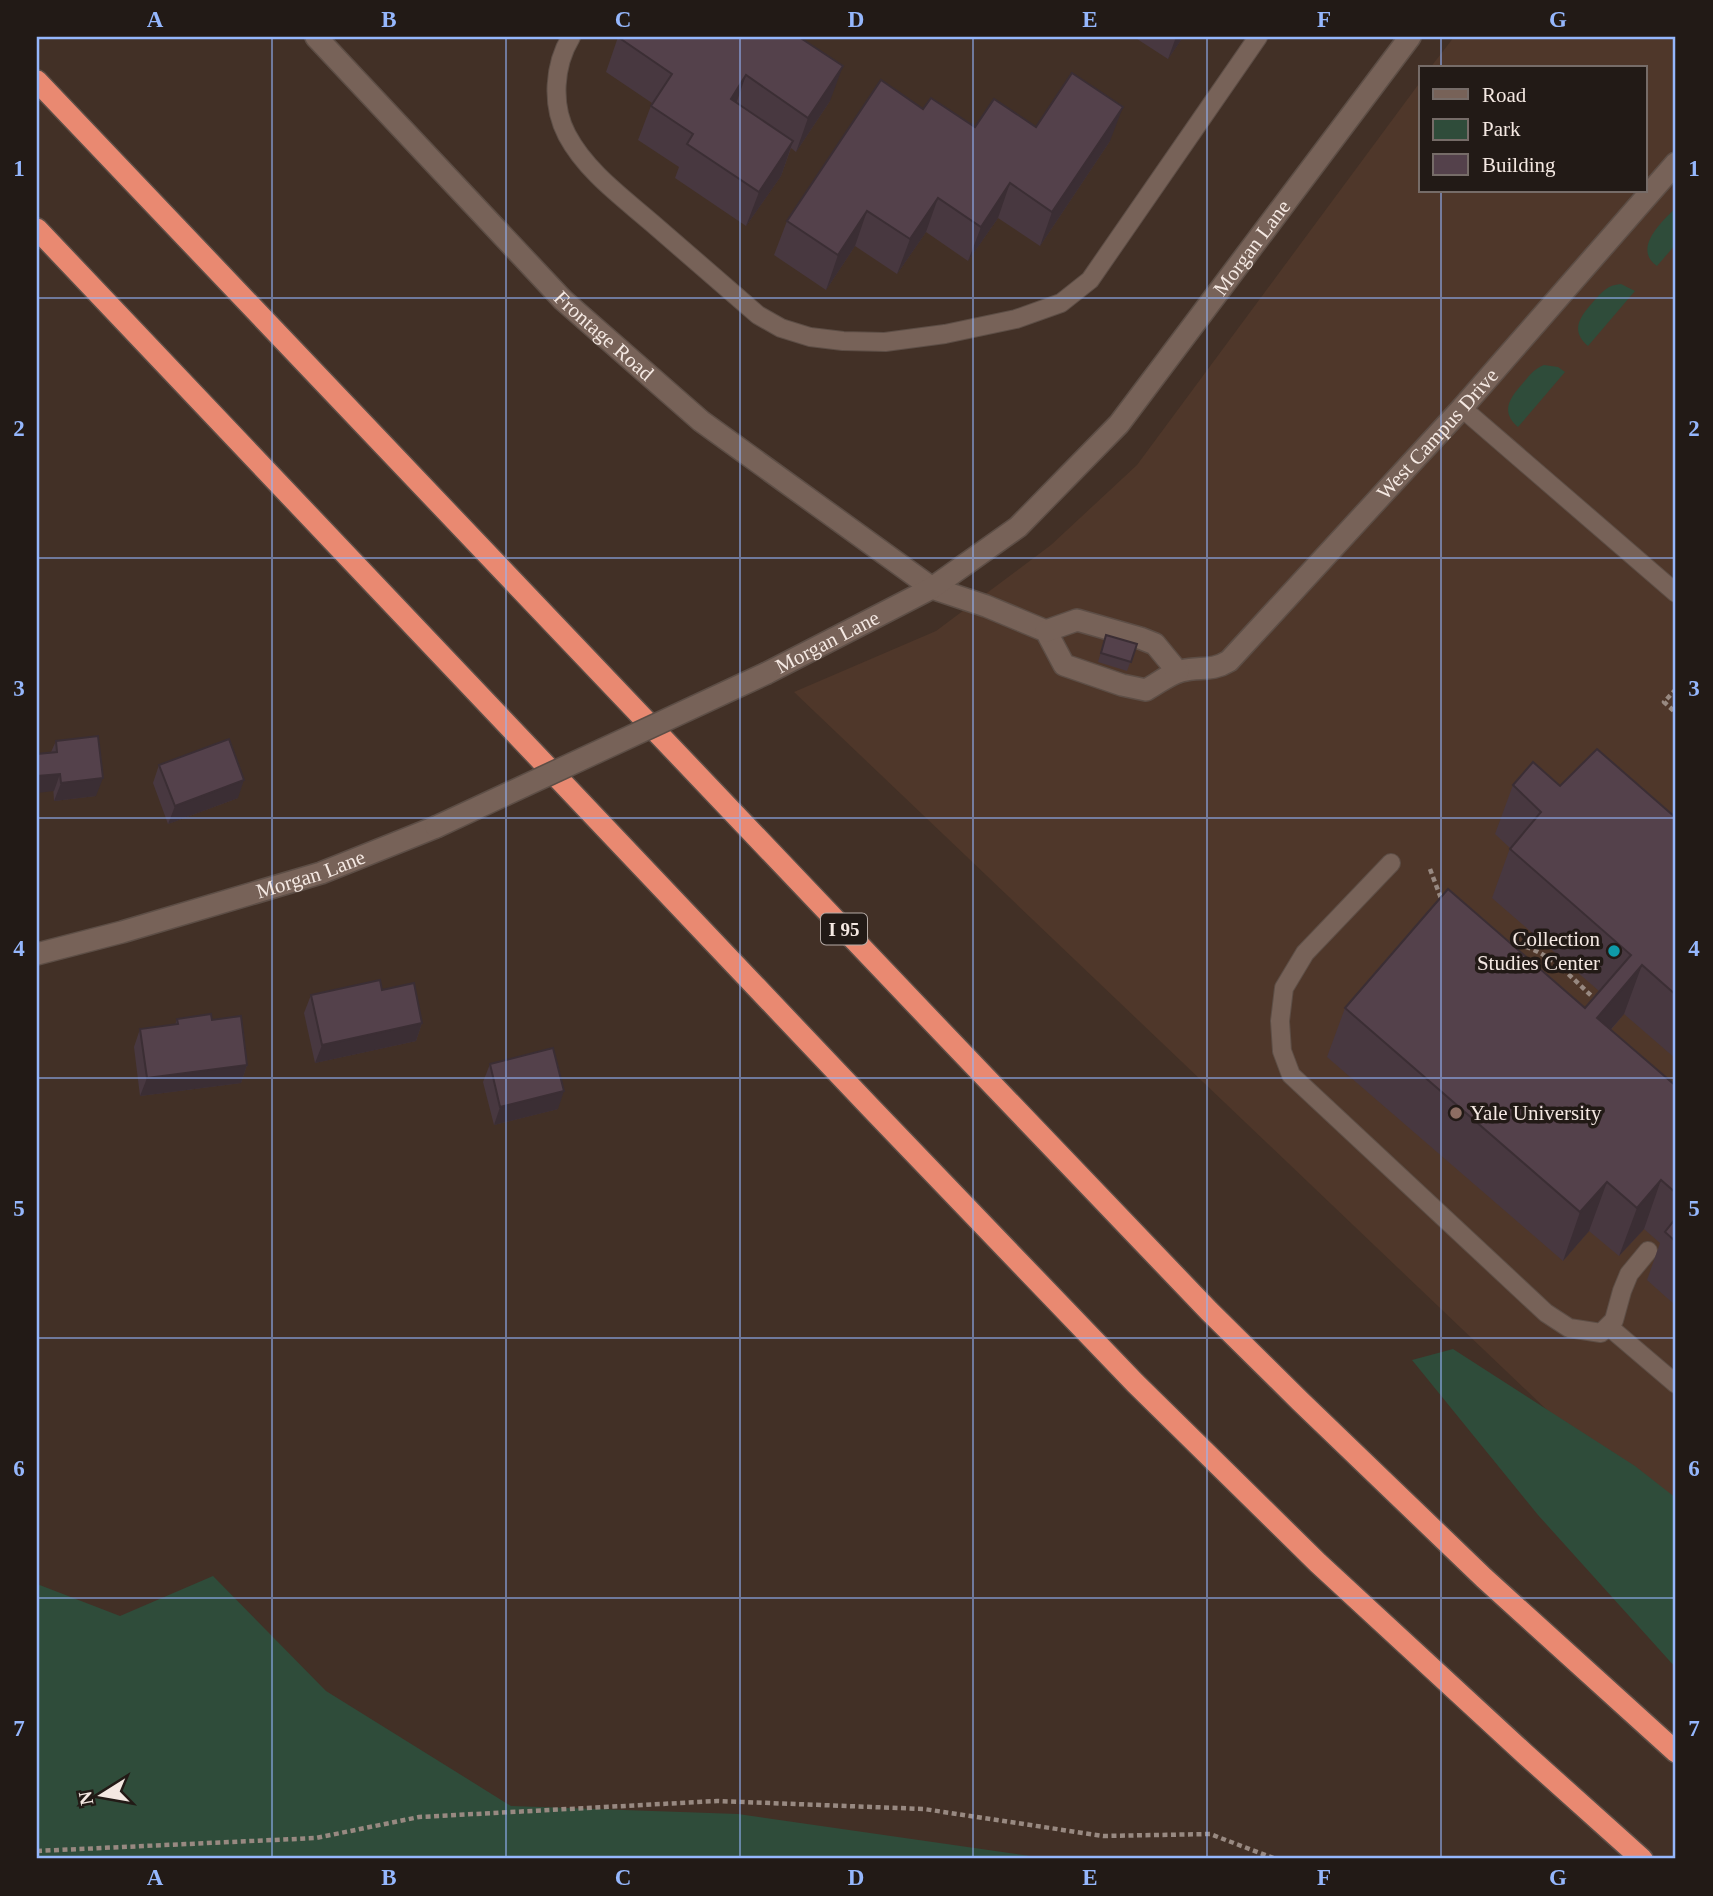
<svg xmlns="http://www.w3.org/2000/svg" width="1713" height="1896" viewBox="0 0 1713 1896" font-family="'Times New Roman',serif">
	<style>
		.built { fill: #4f372a }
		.green { fill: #2f4c3a }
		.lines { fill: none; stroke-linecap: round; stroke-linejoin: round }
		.lane-casing { stroke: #5d4e46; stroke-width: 20 }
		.street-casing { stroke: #5d4e46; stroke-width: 24 }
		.secondary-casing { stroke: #5d4e46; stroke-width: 24 }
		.highway-casing { stroke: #5d4e46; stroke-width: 24 }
		.path { stroke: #988981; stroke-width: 4.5; stroke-dasharray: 5 3.5; stroke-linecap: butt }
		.lane { stroke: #776258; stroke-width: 18 }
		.street { stroke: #776258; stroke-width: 21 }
		.secondary { stroke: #776258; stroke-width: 21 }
		.highway { stroke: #e98971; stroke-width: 21 }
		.secondary-bridge-casing { stroke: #5d4e46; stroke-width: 24; stroke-linecap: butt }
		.secondary-bridge { stroke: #776258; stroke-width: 21 }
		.wall { fill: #483840 }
		.shaded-wall { fill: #3b2e34 }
		.building { fill: #54414b; stroke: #3b2e34; stroke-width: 2 }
		.grid { fill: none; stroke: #95b7fd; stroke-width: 2; stroke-opacity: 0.55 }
		.culture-dot { fill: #0f9aa8; stroke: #221a16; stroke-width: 2.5 }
		.education-dot { fill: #8d6e63; stroke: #221a16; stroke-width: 2.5 }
		.labels { text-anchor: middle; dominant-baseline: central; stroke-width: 7; stroke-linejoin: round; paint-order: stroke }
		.shield { fill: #221a16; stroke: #b5aaa5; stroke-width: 2 }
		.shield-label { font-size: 19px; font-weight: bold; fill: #f4e8e2 }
		.street-label { font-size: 21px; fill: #f4e8e2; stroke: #221a16 }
		.poi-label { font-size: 21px; fill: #f4e8e2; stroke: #221a16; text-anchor: end }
		.neatline { fill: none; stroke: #95b7fd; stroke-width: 2.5 }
		.grid-label { font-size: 23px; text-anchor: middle; font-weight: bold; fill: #95b7fd }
	</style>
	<rect width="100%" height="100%" fill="#423026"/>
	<path class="built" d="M 1454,37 L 1676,37 L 1676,1533 L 794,692 L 936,631 L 1051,545 L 1137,465 L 1421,81 L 1421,191 L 1645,191 L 1645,68 L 1430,68 Z"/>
	<path class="green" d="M 1676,208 L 1676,244 L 1657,266 C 1632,249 1662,221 1676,208 Z
		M 1621,284 L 1635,291 L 1588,346 C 1569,330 1581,316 1593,302 C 1602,292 1607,285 1621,284 Z
		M 1544,365 L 1558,367 L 1565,372 L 1518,427 C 1499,411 1511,397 1523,383 C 1530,375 1534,369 1544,365 Z
		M 1453,1349 L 1635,1466 L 1676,1498 L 1676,1668 L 1538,1515 L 1412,1360 Z
		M 213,1576 L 326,1691 L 511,1806 L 738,1814 L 1051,1859 L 37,1859 L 37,1584 L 120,1616 Z"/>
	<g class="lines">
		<defs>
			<path id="lane" d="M 571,37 C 554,65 551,105 567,135 C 586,171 622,197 652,223 C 688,254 723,285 758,315 L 781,328 L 810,337 L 843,341 L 885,342 L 945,334 L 1016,319 L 1061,303 L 1090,280 L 1258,37
				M 1462,408 L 1676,593
				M 1391,863 L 1305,953 L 1284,988 L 1280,1021 L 1282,1051 L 1291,1075 L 1546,1313 L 1569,1328 L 1601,1333 L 1614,1320 L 1622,1291 L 1629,1274 L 1648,1251
				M 1608,1326 L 1676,1384"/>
			<g id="street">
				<path id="s1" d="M 932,588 L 986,606 L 1046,631 L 1064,665 L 1122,685 L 1146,690 C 1157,684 1169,674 1181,671 C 1201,666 1211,672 1229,661 L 1462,408 L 1676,163"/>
				<path d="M 1046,631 L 1077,620 L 1140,638 L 1155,644 L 1178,672"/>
			</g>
			<g id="secondary">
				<path id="s2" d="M 316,37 L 563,300 L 701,421 L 932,588"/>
				<path id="s3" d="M 767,673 L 932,588 L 1018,527 L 1119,424 L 1410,37"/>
				<path id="s4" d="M 37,954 L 122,932 L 321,873 L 436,827"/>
			</g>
			<path id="highway" d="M 37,81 L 943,1033 L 1209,1311 L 1300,1401 L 1484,1578 L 1676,1752
				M 37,229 L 871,1108 L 1135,1383 L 1318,1563 L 1525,1754 L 1642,1859"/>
		</defs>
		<use href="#lane" class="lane-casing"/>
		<use href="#street" class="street-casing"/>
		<use href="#secondary" class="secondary-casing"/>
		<use href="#highway" class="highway-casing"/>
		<path class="path" d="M 1676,689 L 1664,702 L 1676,713
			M 1430,869 L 1442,901
			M 1509,944 C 1545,945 1571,978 1596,1000
			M 37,1851 L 316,1838 L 419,1817 L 717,1801 L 924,1809 L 1103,1836 L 1210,1834 L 1276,1859"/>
		<use href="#lane" class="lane"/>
		<use href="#street" class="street"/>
		<use href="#secondary" class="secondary"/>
		<use href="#highway" class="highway"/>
		<defs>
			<path id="secondary-bridge" d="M 436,827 L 767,673"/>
		</defs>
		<use href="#secondary-bridge" class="secondary-bridge-casing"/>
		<use href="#secondary-bridge" class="secondary-bridge"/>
	</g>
	<path class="wall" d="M 618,37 L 830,101 L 796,152 L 791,148 L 781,176 L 746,226 L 675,178 L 679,167 L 638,140 L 652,103 L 606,72 Z
		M 1134,37 L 1183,37 L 1168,59 Z
		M 923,109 L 975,127 L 1036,127 L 1110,141 L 1040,246 L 998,218 L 968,261 L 926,232 L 897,274 L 855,246 L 826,290 L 774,255 L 787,221 Z
		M 1106,635 L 1137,644 L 1127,671 L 1098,662 Z
		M 56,741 L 96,796 L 54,801 L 51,752 Z
		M 159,765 L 238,798 L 168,824 L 153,783 Z
		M 1513,785 L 1560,786 L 1676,818 L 1676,1059 L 1624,1014 L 1611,1030 L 1676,1087 L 1676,1306 L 1647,1280 L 1660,1243 L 1644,1229 L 1619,1256 L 1589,1231 L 1563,1261 L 1327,1057 L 1345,1008 L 1585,1008 L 1599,991 L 1492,898 L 1510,848 L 1495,834 Z
		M 382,990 L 422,1023 L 416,1041 L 315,1063 L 304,1013 L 311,995 Z
		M 177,1019 L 212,1020 L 247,1065 L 241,1083 L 140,1096 L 134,1047 L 140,1029 L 175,1025 Z
		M 490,1064 L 558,1109 L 494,1125 L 483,1082 Z"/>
	<path class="shaded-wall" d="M 1176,37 L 1183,37 L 1168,59 Z
		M 843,66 L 830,101 L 796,152 L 808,118 Z
		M 746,75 L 734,110 L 731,99 Z
		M 1123,107 L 1110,141 L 1040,246 L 1052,212 Z
		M 793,141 L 781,176 L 746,226 L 759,192 Z
		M 1010,183 L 998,218 L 968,261 L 981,227 Z
		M 938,198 L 926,232 L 897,274 L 910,239 Z
		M 867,211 L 855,246 L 826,290 L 838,255 Z
		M 60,774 L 54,791 L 37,793 L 37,776 Z
		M 103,778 L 96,796 L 54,801 L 61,783 Z
		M 244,780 L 238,798 L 168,824 L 175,806 Z
		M 1642,965 L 1624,1014 L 1579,1066 L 1597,1018 Z
		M 422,1023 L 416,1041 L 315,1063 L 322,1045 Z
		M 247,1065 L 241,1083 L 140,1096 L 147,1078 Z
		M 564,1091 L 558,1109 L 494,1125 L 500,1107 Z
		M 1661,1180 L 1644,1229 L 1619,1256 L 1637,1208 Z
		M 1607,1182 L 1589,1231 L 1563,1261 L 1580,1212 Z"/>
	<path class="building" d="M 618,37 L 799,37 L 843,66 L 808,118 L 746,75 L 731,99 L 793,141 L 759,192 L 687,144 L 693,134 L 651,106 L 672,74 Z
		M 1072,73 L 1123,107 L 1052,212 L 1010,183 L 981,227 L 938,198 L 910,239 L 867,211 L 838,255 L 787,221 L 881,80 L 923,109 L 931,98 L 975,127 L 994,99 L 1036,127 Z
		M 1106,635 L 1137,644 L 1131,662 L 1101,653 Z
		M 98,736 L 103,778 L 61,783 L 60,774 L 37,776 L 37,754 L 57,752 L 56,741 Z
		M 229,739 L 244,780 L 175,806 L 159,765 Z
		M 1597,749 L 1676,818 L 1676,995 L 1642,965 L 1597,1018 L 1676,1086 L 1676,1193 L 1661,1180 L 1637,1208 L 1607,1182 L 1580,1212 L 1345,1008 L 1448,889 L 1585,1008 L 1631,955 L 1510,849 L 1541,812 L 1513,785 L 1533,762 L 1560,786 Z
		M 380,980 L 382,990 L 414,983 L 422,1023 L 322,1045 L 311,995 Z
		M 211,1014 L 212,1020 L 241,1016 L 247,1065 L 147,1078 L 140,1029 L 178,1024 L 177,1019 Z
		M 553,1048 L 564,1091 L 500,1107 L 490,1064 Z
		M 1676,1218 L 1676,1242 L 1665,1232 Z"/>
	<path class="grid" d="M 272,37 L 272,1859M 506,37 L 506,1859M 740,37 L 740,1859M 973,37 L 973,1859M 1207,37 L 1207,1859M 1441,37 L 1441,68M 1441,191 L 1441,1859M 37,298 L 1676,298M 37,558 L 1676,558M 37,818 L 1676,818M 37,1078 L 1676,1078M 37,1338 L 1676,1338M 37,1598 L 1676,1598"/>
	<circle class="culture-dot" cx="1614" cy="951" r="7"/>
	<circle class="education-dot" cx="1456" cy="1113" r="7"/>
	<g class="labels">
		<rect class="shield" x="821" y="913.5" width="46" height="31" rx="5"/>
		<g class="shield-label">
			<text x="844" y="929">I 95</text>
		</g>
		<g class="street-label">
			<text stroke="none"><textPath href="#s3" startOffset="656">Morgan Lane</textPath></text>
			<text stroke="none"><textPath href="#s2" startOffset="415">Frontage Road</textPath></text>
			<text stroke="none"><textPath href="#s1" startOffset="644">West Campus Drive</textPath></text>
			<text stroke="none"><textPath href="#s3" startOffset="68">Morgan Lane</textPath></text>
			<text stroke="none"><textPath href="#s4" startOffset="285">Morgan Lane</textPath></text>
		</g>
		<g class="poi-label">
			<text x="1600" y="939">Collection<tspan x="1600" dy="24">Studies Center</tspan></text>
			<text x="1470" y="1113" text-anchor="start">Yale University</text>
		</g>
	</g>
	<rect width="1713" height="1896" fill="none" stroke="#221a16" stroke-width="77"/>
	<rect x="1419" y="66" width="228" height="126" fill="#221a16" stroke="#766c68" stroke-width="2"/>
	<rect x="1433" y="89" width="35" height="10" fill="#776258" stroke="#766c68" stroke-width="2"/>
	<text x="1482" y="102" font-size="21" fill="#f4e8e2">Road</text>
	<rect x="1433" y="119" width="35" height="21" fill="#2f4c3a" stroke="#766c68" stroke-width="2"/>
	<text x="1482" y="136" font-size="21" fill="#f4e8e2">Park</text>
	<rect x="1433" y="154" width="35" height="21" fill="#54414b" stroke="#766c68" stroke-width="2"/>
	<text x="1482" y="172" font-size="21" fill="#f4e8e2">Building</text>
	<g transform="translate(102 1795) rotate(259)" stroke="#221a16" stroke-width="5" paint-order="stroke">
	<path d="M0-5L12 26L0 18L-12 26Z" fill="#f4e8e2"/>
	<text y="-10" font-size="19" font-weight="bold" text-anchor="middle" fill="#f4e8e2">N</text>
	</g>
	<rect x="38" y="38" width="1636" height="1819" class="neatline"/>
	<g class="grid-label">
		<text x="155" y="27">A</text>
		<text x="389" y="27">B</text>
		<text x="623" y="27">C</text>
		<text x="856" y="27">D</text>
		<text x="1090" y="27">E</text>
		<text x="1324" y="27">F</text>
		<text x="1558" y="27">G</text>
		<text x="19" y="176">1</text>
		<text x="1694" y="176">1</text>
		<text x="19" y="436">2</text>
		<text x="1694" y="436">2</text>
		<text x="19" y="696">3</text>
		<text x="1694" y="696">3</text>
		<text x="19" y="956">4</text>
		<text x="1694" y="956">4</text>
		<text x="19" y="1216">5</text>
		<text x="1694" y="1216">5</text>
		<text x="19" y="1476">6</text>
		<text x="1694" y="1476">6</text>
		<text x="19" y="1736">7</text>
		<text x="1694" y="1736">7</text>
		<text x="155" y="1885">A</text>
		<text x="389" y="1885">B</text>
		<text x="623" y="1885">C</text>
		<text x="856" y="1885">D</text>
		<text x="1090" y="1885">E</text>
		<text x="1324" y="1885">F</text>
		<text x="1558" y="1885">G</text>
	</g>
</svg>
